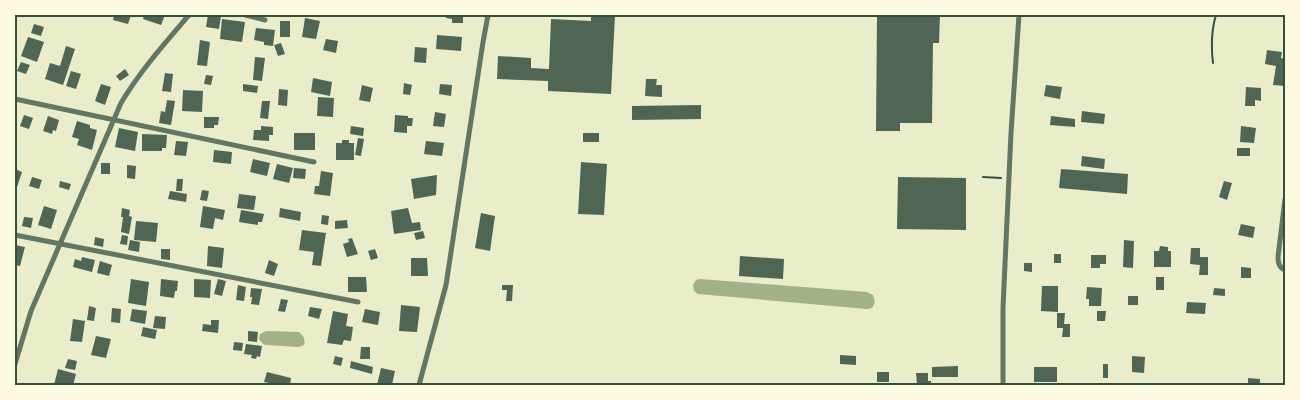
<svg xmlns="http://www.w3.org/2000/svg" width="1300" height="400" viewBox="0 0 1300 400" font-family="'Titillium Web',sans-serif">
	<style>
		.water { fill: #a3b18a }
		.building { fill: #4f6655 }
		.lines { fill: none; stroke-linecap: round; stroke-linejoin: round }
		.path { stroke: #344e41; stroke-width: 2 }
		.minor { stroke: #617663; stroke-width: 5 }
		.neatline { fill: none; stroke: #344e41; stroke-width: 2 }
	</style>
	<rect width="100%" height="100%" fill="#e9edc9"/>
	<path class="water" d="M 700,279 L 867,292 L 873,295 L 875,302 L 872,308 L 867,309 L 698,294 L 694,291 L 693,285 L 696,280 Z
		M 266,331 L 299,332 C 303,335 306,340 304,345 L 299,347 L 266,345 L 263,344 L 259,339 L 260,334 Z"/>
	<path class="building" d="M 114,15 L 131,15 L 128,24 L 113,20 Z
		M 144,15 L 165,15 L 161,25 L 143,19 Z
		M 208,15 L 221,16 L 219,29 L 206,27 Z
		M 446,15 L 463,15 L 463,23 L 452,23 L 452,19 L 446,18 Z
		M 591,15 L 615,15 L 611,94 L 548,91 L 548,81 L 497,79 L 498,56 L 531,58 L 531,68 L 549,69 L 551,19 L 591,21 Z
		M 877,15 L 940,15 L 939,43 L 933,43 L 932,123 L 900,123 L 900,131 L 876,131 Z
		M 305,18 L 320,21 L 316,39 L 302,37 Z
		M 222,19 L 245,22 L 242,42 L 220,39 Z
		M 280,21 L 290,21 L 290,37 L 280,37 Z
		M 34,24 L 44,27 L 41,36 L 31,33 Z
		M 256,28 L 275,30 L 273,46 L 264,45 L 264,42 L 254,40 Z
		M 437,35 L 462,37 L 461,51 L 436,49 Z
		M 28,37 L 44,42 L 37,62 L 21,56 Z
		M 326,39 L 338,41 L 336,53 L 323,50 Z
		M 200,40 L 210,42 L 207,66 L 197,65 Z
		M 281,43 L 285,54 L 278,56 L 274,45 Z
		M 66,46 L 75,49 L 63,85 L 45,79 L 50,63 L 60,66 Z
		M 415,47 L 427,48 L 426,63 L 414,62 Z
		M 1267,50 L 1282,52 L 1281,58 L 1285,59 L 1285,86 L 1273,85 L 1276,66 L 1265,64 Z
		M 255,57 L 265,58 L 262,81 L 253,80 Z
		M 21,62 L 30,65 L 26,74 L 17,71 Z
		M 125,69 L 129,75 L 120,81 L 116,76 Z
		M 71,71 L 81,74 L 76,89 L 66,86 Z
		M 165,73 L 173,74 L 171,92 L 162,91 Z
		M 206,75 L 213,76 L 211,85 L 204,84 Z
		M 313,78 L 332,82 L 330,96 L 311,92 Z
		M 646,79 L 657,79 L 656,85 L 662,85 L 662,97 L 645,96 Z
		M 404,83 L 412,85 L 410,95 L 403,94 Z
		M 101,84 L 111,87 L 105,105 L 95,101 Z
		M 243,84 L 258,86 L 257,93 L 243,91 Z
		M 440,84 L 452,85 L 451,96 L 439,94 Z
		M 362,85 L 373,88 L 370,102 L 359,100 Z
		M 1046,85 L 1062,87 L 1060,99 L 1044,96 Z
		M 1246,87 L 1261,88 L 1261,101 L 1255,100 L 1255,106 L 1245,106 Z
		M 279,89 L 288,90 L 287,106 L 278,105 Z
		M 183,90 L 203,91 L 202,112 L 182,111 Z
		M 318,97 L 334,98 L 333,117 L 317,116 Z
		M 167,100 L 175,101 L 171,125 L 159,123 L 161,111 L 165,112 Z
		M 262,101 L 270,101 L 268,119 L 260,118 Z
		M 701,105 L 701,119 L 632,120 L 632,106 Z
		M 1082,111 L 1105,114 L 1104,124 L 1081,122 Z
		M 435,112 L 446,114 L 444,127 L 433,126 Z
		M 24,115 L 33,118 L 29,129 L 20,126 Z
		M 395,115 L 408,116 L 408,118 L 413,118 L 412,126 L 407,126 L 407,133 L 394,132 Z
		M 48,116 L 59,120 L 56,131 L 53,130 L 52,134 L 43,131 Z
		M 1051,116 L 1075,119 L 1075,127 L 1050,125 Z
		M 204,117 L 219,117 L 218,125 L 214,125 L 214,128 L 204,128 Z
		M 77,121 L 90,125 L 90,128 L 97,130 L 92,150 L 77,145 L 79,139 L 72,137 Z
		M 261,126 L 273,127 L 273,135 L 269,135 L 269,141 L 253,140 L 254,130 L 261,130 Z
		M 351,126 L 364,128 L 363,136 L 350,134 Z
		M 1241,126 L 1256,128 L 1254,143 L 1240,142 Z
		M 119,128 L 138,132 L 135,151 L 115,147 Z
		M 294,133 L 315,133 L 315,150 L 294,150 Z
		M 583,133 L 599,133 L 599,142 L 583,142 Z
		M 142,134 L 167,135 L 166,148 L 162,148 L 162,151 L 142,151 Z
		M 358,138 L 364,139 L 361,156 L 355,155 Z
		M 342,140 L 349,140 L 349,143 L 354,143 L 354,160 L 336,160 L 336,143 L 342,143 Z
		M 176,141 L 188,142 L 186,156 L 174,155 Z
		M 426,141 L 444,143 L 442,156 L 424,154 Z
		M 1237,148 L 1250,148 L 1250,156 L 1237,156 Z
		M 214,150 L 232,152 L 231,164 L 213,162 Z
		M 1082,156 L 1105,159 L 1104,169 L 1081,166 Z
		M 253,159 L 270,163 L 267,176 L 250,172 Z
		M 581,162 L 607,164 L 604,215 L 578,214 Z
		M 101,163 L 110,163 L 110,174 L 101,174 Z
		M 277,164 L 293,168 L 289,183 L 273,179 Z
		M 127,165 L 136,166 L 135,179 L 127,178 Z
		M 294,168 L 306,169 L 305,179 L 293,178 Z
		M 15,169 L 22,172 L 15,193 Z
		M 1061,169 L 1128,174 L 1127,194 L 1059,188 Z
		M 321,171 L 333,173 L 330,196 L 314,194 L 315,186 L 319,186 Z
		M 437,175 L 436,195 L 414,199 L 411,179 Z
		M 32,177 L 42,180 L 39,189 L 29,186 Z
		M 898,177 L 966,178 L 966,230 L 897,229 Z
		M 177,179 L 183,179 L 182,191 L 176,191 Z
		M 60,181 L 71,184 L 69,190 L 59,187 Z
		M 1224,181 L 1232,183 L 1227,200 L 1219,197 Z
		M 202,190 L 209,191 L 207,201 L 200,200 Z
		M 170,191 L 187,194 L 186,202 L 168,199 Z
		M 239,194 L 256,196 L 254,210 L 237,208 Z
		M 44,206 L 57,210 L 51,229 L 38,225 Z
		M 203,206 L 225,210 L 223,220 L 215,218 L 213,229 L 200,227 Z
		M 122,208 L 130,210 L 129,216 L 132,217 L 129,234 L 121,232 L 123,217 L 121,217 Z
		M 280,208 L 301,212 L 300,221 L 279,217 Z
		M 408,208 L 412,223 L 420,222 L 421,230 L 394,234 L 391,211 Z
		M 241,210 L 264,214 L 262,222 L 258,222 L 258,225 L 239,222 Z
		M 481,213 L 495,216 L 490,251 L 475,248 Z
		M 322,215 L 329,216 L 328,225 L 321,224 Z
		M 24,217 L 33,218 L 31,228 L 22,226 Z
		M 347,220 L 348,228 L 335,229 L 335,221 Z
		M 136,221 L 158,223 L 156,242 L 134,240 Z
		M 1241,224 L 1255,227 L 1253,238 L 1238,235 Z
		M 302,230 L 326,233 L 321,266 L 312,265 L 314,252 L 299,250 Z
		M 423,231 L 425,238 L 416,240 L 414,233 Z
		M 122,235 L 128,236 L 127,245 L 120,244 Z
		M 95,237 L 104,239 L 103,247 L 94,245 Z
		M 352,238 L 358,254 L 347,257 L 343,244 L 349,242 L 348,239 Z
		M 130,240 L 140,242 L 139,252 L 128,250 Z
		M 1124,240 L 1134,241 L 1133,268 L 1123,267 Z
		M 15,245 L 25,247 L 20,266 L 15,265 Z
		M 208,246 L 224,248 L 222,268 L 207,266 Z
		M 1160,246 L 1168,247 L 1168,251 L 1171,251 L 1171,267 L 1154,267 L 1154,251 L 1159,251 Z
		M 1191,248 L 1200,248 L 1200,257 L 1208,257 L 1208,275 L 1199,275 L 1200,265 L 1190,264 Z
		M 161,249 L 170,249 L 170,260 L 161,259 Z
		M 375,249 L 378,258 L 371,260 L 368,251 Z
		M 1054,254 L 1061,254 L 1061,263 L 1054,263 Z
		M 1091,255 L 1106,255 L 1106,264 L 1100,264 L 1100,268 L 1091,268 Z
		M 740,256 L 784,259 L 783,279 L 739,276 Z
		M 82,257 L 95,260 L 92,272 L 73,267 L 75,259 L 81,261 Z
		M 411,258 L 427,258 L 428,276 L 411,276 Z
		M 269,260 L 278,264 L 274,276 L 265,273 Z
		M 100,261 L 112,265 L 109,276 L 97,273 Z
		M 1024,263 L 1032,263 L 1032,272 L 1024,271 Z
		M 1241,267 L 1251,268 L 1251,278 L 1241,278 Z
		M 348,277 L 366,277 L 367,292 L 348,292 Z
		M 1156,277 L 1164,277 L 1164,290 L 1156,290 Z
		M 131,279 L 149,282 L 146,306 L 128,303 Z
		M 161,279 L 178,281 L 177,291 L 175,291 L 174,298 L 160,296 Z
		M 194,279 L 211,280 L 210,298 L 194,297 Z
		M 218,279 L 226,281 L 222,296 L 214,294 Z
		M 238,285 L 246,287 L 244,301 L 236,300 Z
		M 502,285 L 513,285 L 512,301 L 506,301 L 507,290 L 502,290 Z
		M 1042,286 L 1058,286 L 1058,312 L 1041,311 Z
		M 1087,287 L 1102,288 L 1101,306 L 1089,306 L 1089,299 L 1086,299 Z
		M 251,288 L 262,289 L 259,305 L 251,304 L 252,297 L 250,297 Z
		M 1214,288 L 1225,289 L 1225,296 L 1213,295 Z
		M 1128,296 L 1138,296 L 1138,305 L 1128,305 Z
		M 281,299 L 288,300 L 285,312 L 278,311 Z
		M 1187,302 L 1206,303 L 1205,314 L 1186,313 Z
		M 401,305 L 420,307 L 417,332 L 399,331 Z
		M 89,306 L 96,308 L 94,321 L 87,320 Z
		M 310,307 L 322,309 L 319,319 L 308,316 Z
		M 112,308 L 121,309 L 120,323 L 111,322 Z
		M 132,309 L 147,311 L 145,324 L 130,321 Z
		M 365,309 L 380,312 L 378,325 L 362,322 Z
		M 333,311 L 348,314 L 346,326 L 353,327 L 351,341 L 344,340 L 342,345 L 327,343 Z
		M 1097,311 L 1106,311 L 1105,321 L 1097,321 Z
		M 1057,313 L 1065,313 L 1064,324 L 1070,324 L 1070,337 L 1062,337 L 1063,328 L 1057,328 Z
		M 155,316 L 166,317 L 165,329 L 153,328 Z
		M 73,319 L 85,321 L 82,342 L 70,341 Z
		M 211,320 L 219,320 L 218,333 L 202,331 L 203,324 L 211,325 Z
		M 143,327 L 157,330 L 155,339 L 141,336 Z
		M 248,331 L 258,332 L 257,342 L 248,341 Z
		M 96,336 L 111,339 L 106,358 L 91,355 Z
		M 234,342 L 243,343 L 242,351 L 233,350 Z
		M 246,344 L 262,346 L 260,357 L 257,356 L 256,359 L 251,358 L 252,355 L 244,354 Z
		M 361,347 L 370,347 L 370,359 L 360,359 Z
		M 840,355 L 856,356 L 856,365 L 840,364 Z
		M 335,356 L 343,358 L 341,366 L 333,364 Z
		M 1132,356 L 1145,357 L 1144,373 L 1132,372 Z
		M 68,359 L 77,361 L 75,370 L 65,368 Z
		M 351,361 L 373,367 L 372,374 L 350,368 Z
		M 1103,364 L 1108,364 L 1108,378 L 1103,378 Z
		M 958,366 L 958,377 L 932,377 L 932,367 Z
		M 1034,367 L 1057,367 L 1057,382 L 1034,382 Z
		M 381,368 L 395,371 L 392,385 L 377,385 Z
		M 58,369 L 76,374 L 73,385 L 54,385 Z
		M 267,372 L 291,378 L 290,385 L 269,385 L 269,383 L 264,382 Z
		M 877,372 L 889,372 L 889,382 L 877,382 Z
		M 916,373 L 928,373 L 928,381 L 931,381 L 931,385 L 917,385 Z
		M 1248,378 L 1260,379 L 1260,385 L 1248,385 Z"/>
	<g class="lines">
		<path class="path" d="M 1213,63 C 1211,46 1211,31 1216,15
			M 983,177 L 1001,178"/>
		<path class="minor" d="M 245,15 L 265,20
			M 15,99 L 314,162
			M 1285,199 L 1278,257 C 1278,263 1279,267 1285,270
			M 15,235 L 358,302
			M 15,364 L 31,311 L 121,103 C 140,71 165,43 189,15
			M 419,385 L 446,285 L 483,42 L 488,15
			M 1003,385 L 1003,308 L 1011,133 L 1019,15"/>
	</g>
	<rect width="1300" height="400" fill="none" stroke="#fefae0" stroke-width="32"/>
	<rect x="16" y="16" width="1268" height="368" class="neatline"/>
</svg>
